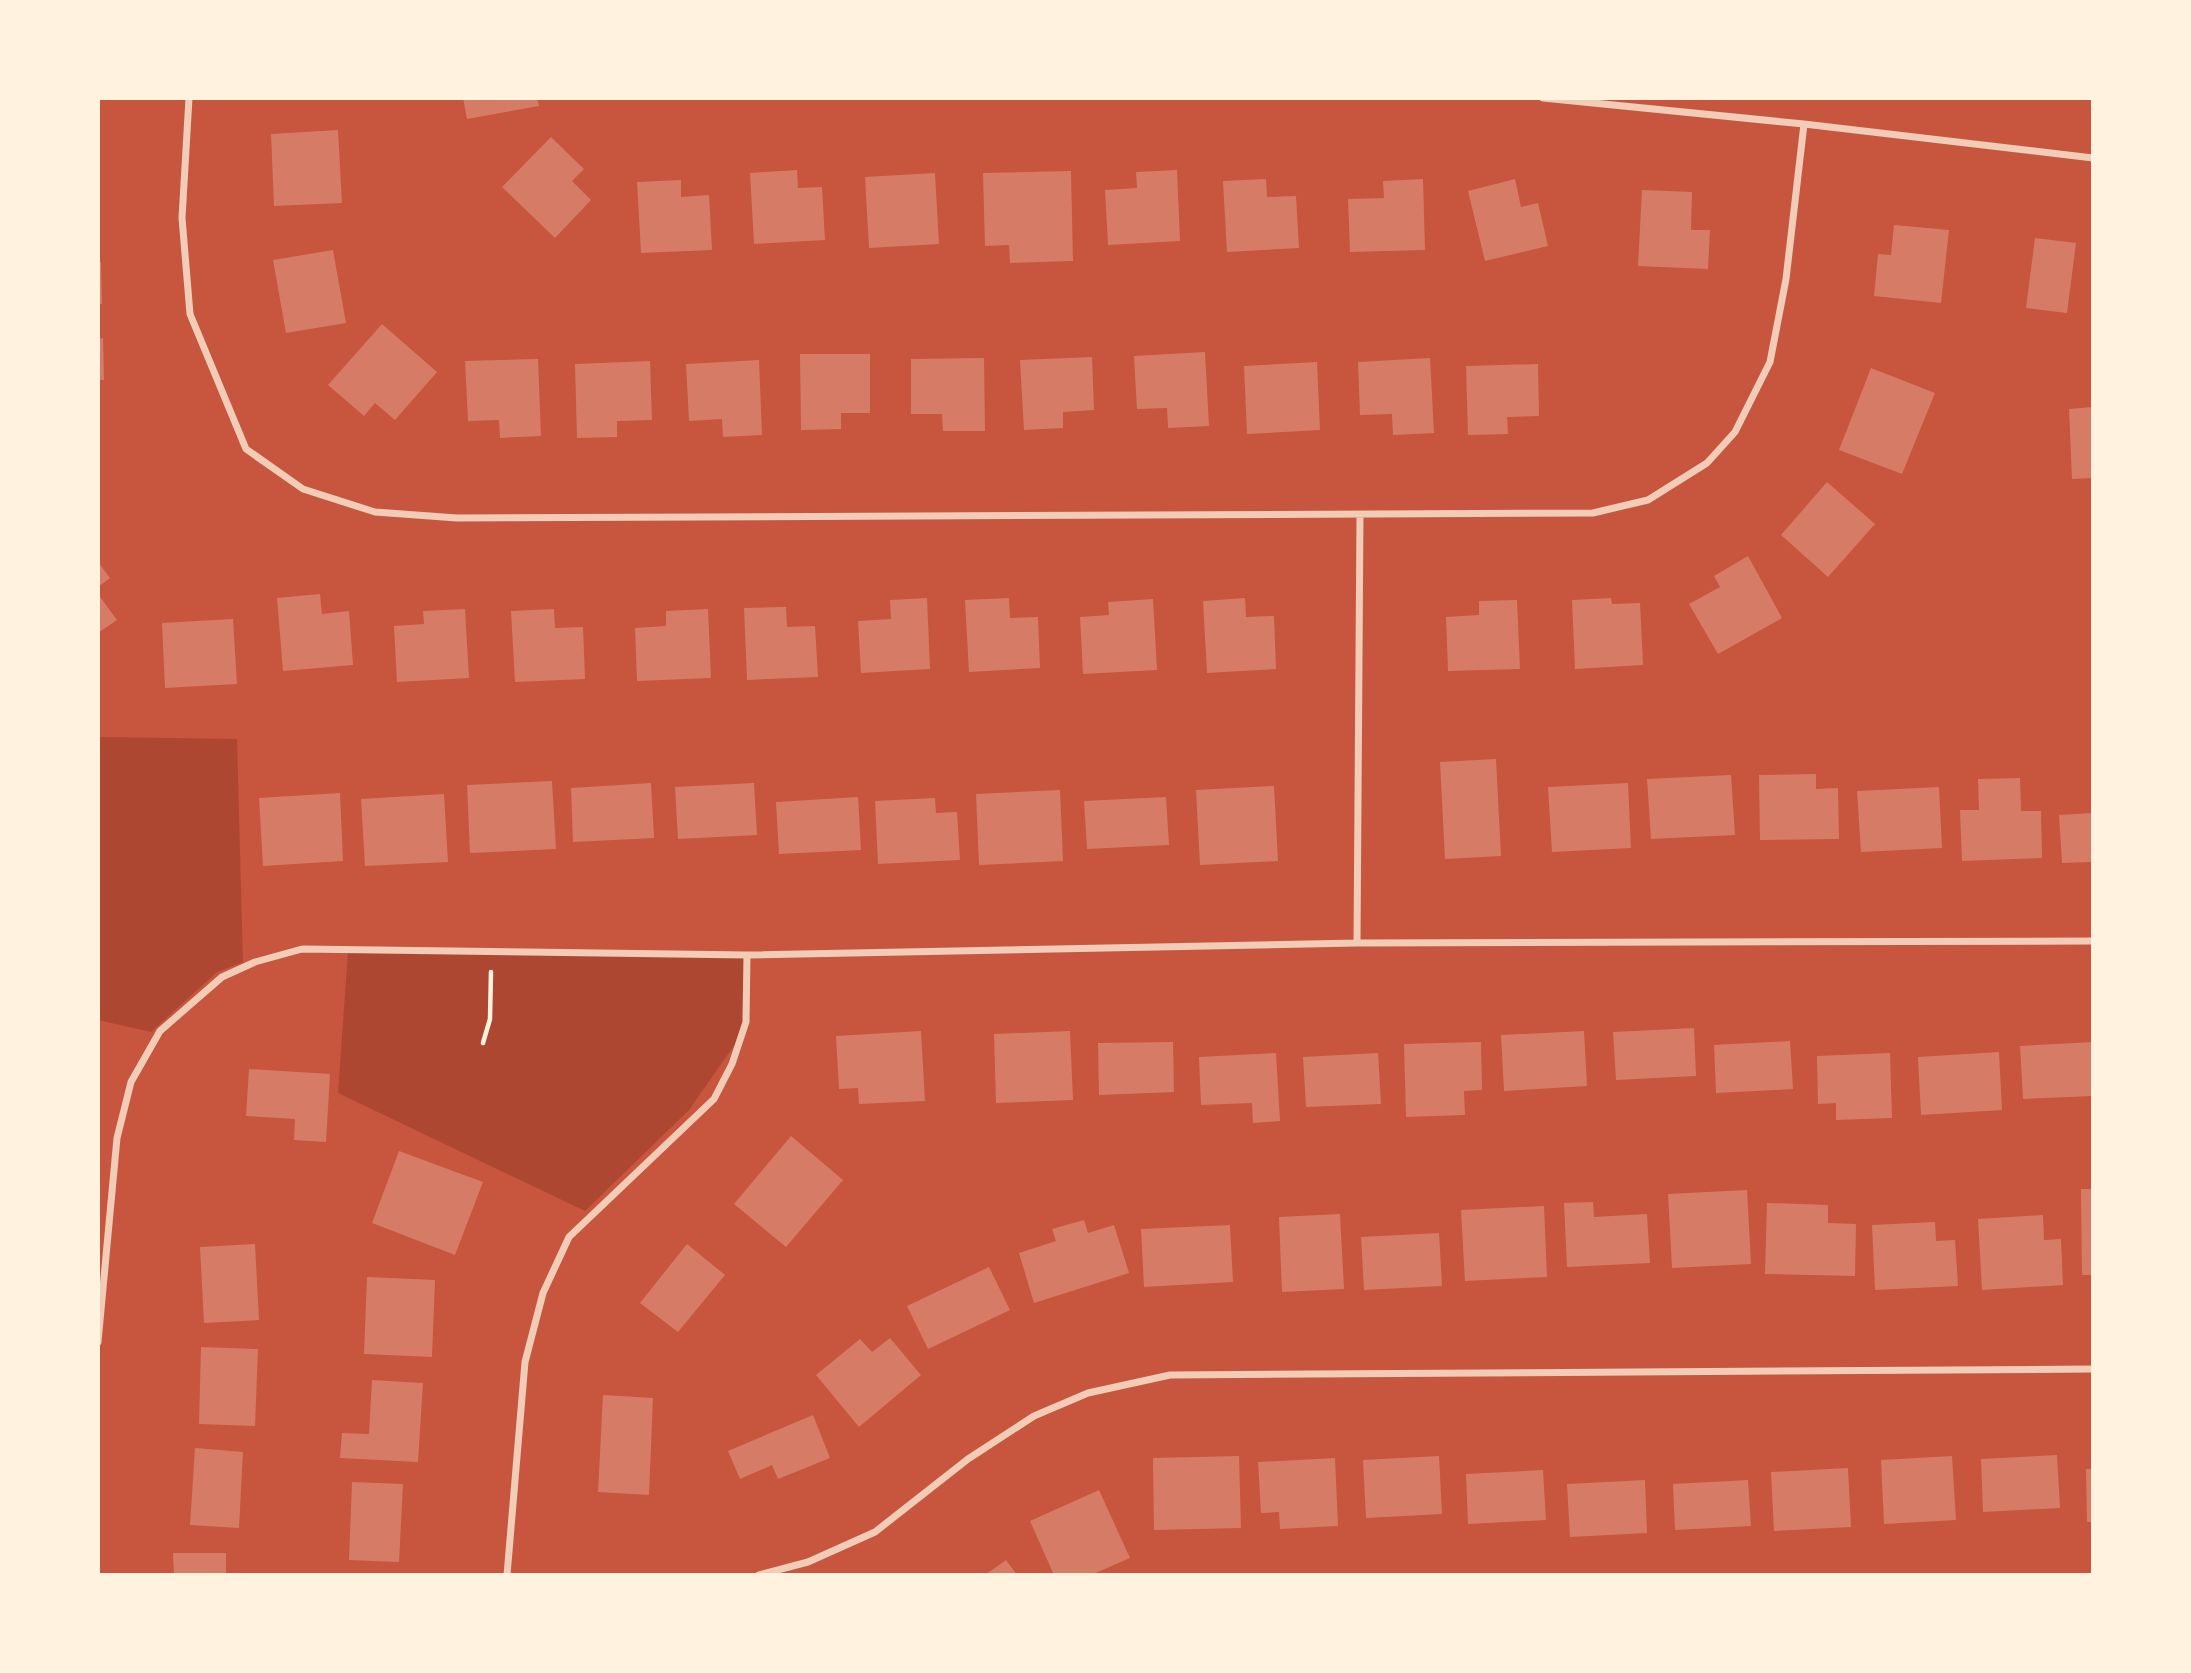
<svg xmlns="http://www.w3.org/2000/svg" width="2191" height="1673" viewBox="0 0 2191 1673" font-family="'IBM Plex Sans',sans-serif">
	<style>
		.green { fill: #ae4732 }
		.building { fill: #d67c66 }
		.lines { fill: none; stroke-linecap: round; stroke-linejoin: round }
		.path { stroke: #fff3e0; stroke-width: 4.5 }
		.minor { stroke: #f1ccb7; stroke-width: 7 }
	</style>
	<rect width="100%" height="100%" fill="#c8553d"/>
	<path class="green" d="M 98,737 L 237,739 L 243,962 L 217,972 L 151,1032 L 98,1020 Z
		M 348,952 L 744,954 L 742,1034 L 689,1110 L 585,1211 L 338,1093 Z"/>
	<path class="building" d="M 463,98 L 537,98 L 539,106 L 467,119 Z
		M 338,130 L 342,203 L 274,206 L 271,134 Z
		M 551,137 L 584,169 L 572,181 L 591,200 L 555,238 L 502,187 Z
		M 797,170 L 798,188 L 822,187 L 825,240 L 754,244 L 750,173 Z
		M 1177,170 L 1180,241 L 1108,245 L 1105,190 L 1137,188 L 1136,172 Z
		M 1071,171 L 1073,261 L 1010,263 L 1009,245 L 985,246 L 983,173 Z
		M 935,173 L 939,244 L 869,248 L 865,177 Z
		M 1266,179 L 1267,197 L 1296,196 L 1299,248 L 1227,252 L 1223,181 Z
		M 1423,179 L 1425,250 L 1350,252 L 1348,199 L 1384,198 L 1383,181 Z
		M 1515,179 L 1521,207 L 1538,203 L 1548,246 L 1485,261 L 1468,191 Z
		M 681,180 L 681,197 L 709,195 L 712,250 L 641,253 L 637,182 Z
		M 1642,190 L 1692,192 L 1691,230 L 1710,230 L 1708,269 L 1638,266 Z
		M 1894,225 L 1949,230 L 1941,303 L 1874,296 L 1878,254 L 1891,255 Z
		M 2035,238 L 2076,243 L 2067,313 L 2026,308 Z
		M 333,250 L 346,323 L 286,333 L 273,260 Z
		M 98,262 L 101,262 L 102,304 L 98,304 Z
		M 382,324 L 437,372 L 395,420 L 375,403 L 364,416 L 328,385 Z
		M 103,338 L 104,380 L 98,380 L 98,339 Z
		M 1205,352 L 1209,426 L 1168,428 L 1167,408 L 1137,409 L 1134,356 Z
		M 800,354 L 870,354 L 870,413 L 841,413 L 841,429 L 801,430 Z
		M 1092,357 L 1094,410 L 1063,412 L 1063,428 L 1024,430 L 1020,360 Z
		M 984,358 L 985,431 L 943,431 L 942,414 L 911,414 L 911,359 Z
		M 1430,358 L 1434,433 L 1393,435 L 1392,414 L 1360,415 L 1358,362 Z
		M 538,359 L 541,436 L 500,438 L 499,420 L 468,421 L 465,361 Z
		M 759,360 L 762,435 L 723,437 L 722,419 L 689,421 L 686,364 Z
		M 650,361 L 652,420 L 617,421 L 617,437 L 577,438 L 575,364 Z
		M 1317,362 L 1320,430 L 1247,434 L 1244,366 Z
		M 1538,364 L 1539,416 L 1507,417 L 1508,434 L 1468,435 L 1466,366 Z
		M 1871,368 L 1935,393 L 1902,474 L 1839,450 Z
		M 2093,407 L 2093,478 L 2072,479 L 2069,409 Z
		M 1827,482 L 1875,524 L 1828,577 L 1781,535 Z
		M 1748,556 L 1782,618 L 1718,654 L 1689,604 L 1720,587 L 1714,576 Z
		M 98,562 L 110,578 L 98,587 Z
		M 98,594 L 117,620 L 98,633 Z
		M 320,594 L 322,614 L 349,611 L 353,665 L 283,671 L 277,598 Z
		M 927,598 L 930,669 L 861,673 L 858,621 L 891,619 L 890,600 Z
		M 1009,598 L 1010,618 L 1038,617 L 1040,668 L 969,672 L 965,600 Z
		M 1245,598 L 1246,617 L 1274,616 L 1276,669 L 1207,673 L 1203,601 Z
		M 1611,598 L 1612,604 L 1640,603 L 1643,665 L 1575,669 L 1572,600 Z
		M 1153,599 L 1157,670 L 1083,674 L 1080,617 L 1109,615 L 1108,602 Z
		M 1517,600 L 1520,669 L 1448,671 L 1446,617 L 1479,615 L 1479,601 Z
		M 786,607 L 787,627 L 815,626 L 818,677 L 747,680 L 744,608 Z
		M 465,609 L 469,678 L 397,682 L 394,626 L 424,624 L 423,611 Z
		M 554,609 L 555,628 L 583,627 L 585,679 L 515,682 L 511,611 Z
		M 708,609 L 711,678 L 637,681 L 635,628 L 666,626 L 666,611 Z
		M 233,619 L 237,684 L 165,688 L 162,623 Z
		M 1496,759 L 1501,856 L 1445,859 L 1440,762 Z
		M 1816,774 L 1816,789 L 1838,788 L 1839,839 L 1760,840 L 1759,775 Z
		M 1731,775 L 1735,835 L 1651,839 L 1647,779 Z
		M 2020,778 L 2021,811 L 2041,811 L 2042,858 L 1962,861 L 1960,810 L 1979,810 L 1978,779 Z
		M 552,781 L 556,849 L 470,853 L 467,785 Z
		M 651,783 L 654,838 L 573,842 L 571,788 Z
		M 754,783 L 757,835 L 678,839 L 675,787 Z
		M 1628,783 L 1631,848 L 1552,852 L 1548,787 Z
		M 1274,786 L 1278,861 L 1200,865 L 1196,790 Z
		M 1939,787 L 1942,848 L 1861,852 L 1857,791 Z
		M 1060,790 L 1063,861 L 979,865 L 976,794 Z
		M 340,793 L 343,861 L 263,866 L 259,798 Z
		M 444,794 L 448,862 L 365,866 L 361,799 Z
		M 858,797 L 861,850 L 779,854 L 776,802 Z
		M 1166,797 L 1169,845 L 1087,849 L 1084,801 Z
		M 935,798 L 936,813 L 957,812 L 960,860 L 878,864 L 875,801 Z
		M 2093,813 L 2093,862 L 2062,863 L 2059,815 Z
		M 1694,1028 L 1696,1076 L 1616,1080 L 1613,1032 Z
		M 921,1031 L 925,1101 L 859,1104 L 858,1088 L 839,1089 L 836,1036 Z
		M 1070,1031 L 1073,1100 L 996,1103 L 994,1034 Z
		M 1584,1031 L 1587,1086 L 1504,1091 L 1501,1035 Z
		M 1790,1041 L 1793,1089 L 1716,1093 L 1714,1045 Z
		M 1173,1042 L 1174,1092 L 1099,1095 L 1098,1043 Z
		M 1481,1042 L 1482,1090 L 1464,1091 L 1465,1115 L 1406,1117 L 1404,1044 Z
		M 2093,1042 L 2093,1096 L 2023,1099 L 2020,1046 Z
		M 1999,1052 L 2002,1110 L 1921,1115 L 1918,1057 Z
		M 1276,1053 L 1280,1121 L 1253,1123 L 1252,1103 L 1201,1105 L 1199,1057 Z
		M 1378,1053 L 1381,1104 L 1306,1107 L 1303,1057 Z
		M 1890,1053 L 1892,1118 L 1836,1120 L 1836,1103 L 1818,1104 L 1817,1056 Z
		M 249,1069 L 330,1074 L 326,1142 L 294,1140 L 295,1119 L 246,1116 Z
		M 791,1136 L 843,1180 L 786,1247 L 734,1204 Z
		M 399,1151 L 483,1182 L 455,1255 L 372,1223 Z
		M 2081,1189 L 2093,1189 L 2093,1275 L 2082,1275 Z
		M 1747,1190 L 1751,1264 L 1672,1268 L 1668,1194 Z
		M 1593,1202 L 1594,1217 L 1647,1214 L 1650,1263 L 1567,1267 L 1564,1203 Z
		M 1767,1203 L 1828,1205 L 1828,1223 L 1856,1224 L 1855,1276 L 1765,1274 Z
		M 1544,1206 L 1547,1277 L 1465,1281 L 1461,1210 Z
		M 1340,1214 L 1344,1289 L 1282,1292 L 1279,1217 Z
		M 2043,1215 L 2044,1240 L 2061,1239 L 2063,1285 L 1982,1290 L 1978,1219 Z
		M 1084,1220 L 1088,1233 L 1114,1225 L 1129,1273 L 1034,1303 L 1019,1253 L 1056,1241 L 1052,1229 Z
		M 1935,1222 L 1936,1241 L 1955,1240 L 1958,1286 L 1875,1290 L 1872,1225 Z
		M 1230,1225 L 1233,1282 L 1144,1287 L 1141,1229 Z
		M 1439,1233 L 1442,1286 L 1364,1290 L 1361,1237 Z
		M 255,1244 L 259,1320 L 204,1323 L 200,1247 Z
		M 687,1244 L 725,1275 L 678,1332 L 640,1303 Z
		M 989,1267 L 1010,1310 L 928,1349 L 907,1306 Z
		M 367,1277 L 435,1280 L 432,1357 L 364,1354 Z
		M 890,1338 L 921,1375 L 859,1427 L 816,1375 L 860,1339 L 872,1352 Z
		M 201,1347 L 258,1349 L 255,1426 L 199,1424 Z
		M 372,1380 L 423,1383 L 418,1462 L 340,1458 L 342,1433 L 369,1434 Z
		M 603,1395 L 653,1398 L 649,1495 L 598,1492 Z
		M 813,1415 L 830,1458 L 778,1479 L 772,1465 L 740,1479 L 728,1451 Z
		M 195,1448 L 243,1452 L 239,1528 L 190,1525 Z
		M 2057,1455 L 2060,1508 L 1983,1512 L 1981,1459 Z
		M 1239,1456 L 1241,1528 L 1154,1530 L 1153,1458 Z
		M 1439,1456 L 1442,1514 L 1366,1518 L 1363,1460 Z
		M 1952,1456 L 1956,1520 L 1884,1524 L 1881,1460 Z
		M 1335,1458 L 1338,1526 L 1280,1529 L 1279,1512 L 1261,1513 L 1258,1462 Z
		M 1848,1468 L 1851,1527 L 1774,1531 L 1771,1472 Z
		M 2086,1469 L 2093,1469 L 2093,1522 L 2087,1522 Z
		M 1543,1470 L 1546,1520 L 1468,1524 L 1466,1474 Z
		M 1645,1480 L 1647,1533 L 1570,1537 L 1567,1484 Z
		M 1748,1480 L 1751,1526 L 1675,1530 L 1673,1484 Z
		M 352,1482 L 403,1484 L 399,1562 L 349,1560 Z
		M 1099,1490 L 1130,1558 L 1091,1575 L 1054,1575 L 1030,1521 Z
		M 173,1553 L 226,1553 L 226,1575 L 174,1575 Z
		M 1006,1560 L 1017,1575 L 985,1575 Z"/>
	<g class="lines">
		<path class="path" d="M 483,1043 L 490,1019 L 491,972"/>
		<path class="minor" d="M 189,98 L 182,218 L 190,314 L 246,449 L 303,489 L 375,512 L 457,518 L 1593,513 L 1648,500 L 1707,463 L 1735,432 L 1770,362 L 1786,279 L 1804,124
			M 1543,98 L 1804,124 L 2093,158
			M 1357,943 L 1360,515
			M 98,1342 L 117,1138 L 131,1082 L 160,1031 L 222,977 L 255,962 L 302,949 L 747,955 L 1357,943 L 2093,941
			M 507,1575 L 525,1362 L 543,1293 L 569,1237 L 714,1099 L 732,1064 L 746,1022 L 747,955
			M 759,1575 L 808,1562 L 875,1532 L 968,1459 L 1034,1416 L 1088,1393 L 1170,1375 L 2093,1369"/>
	</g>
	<rect width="2191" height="1673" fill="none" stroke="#fff3e0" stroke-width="200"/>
</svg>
